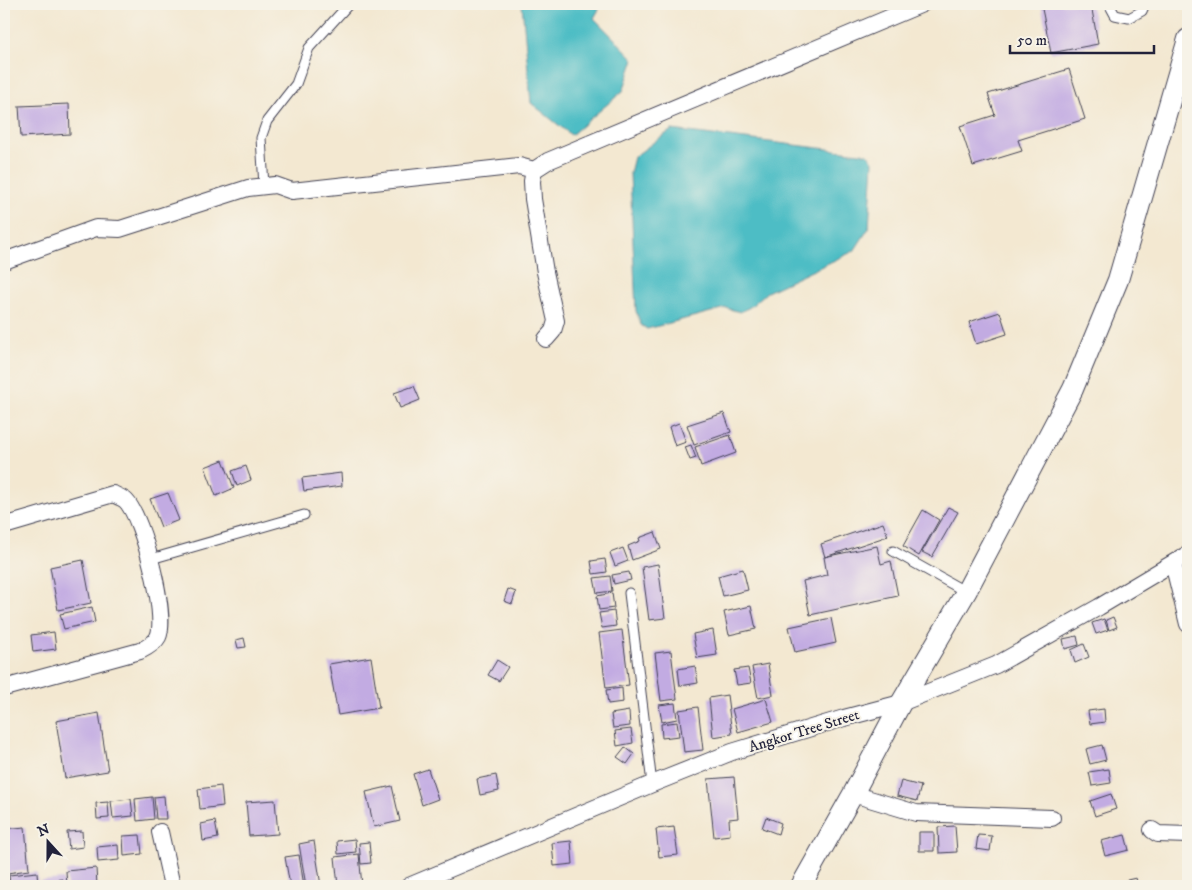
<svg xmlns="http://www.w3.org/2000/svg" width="1192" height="890" viewBox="0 0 1192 890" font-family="'IM FELL DW Pica',serif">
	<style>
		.water { fill: #4ebdc5; stroke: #387080 }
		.building { fill: #c2abe2 }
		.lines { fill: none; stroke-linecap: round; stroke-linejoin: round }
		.service-casing { stroke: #414052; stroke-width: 11 }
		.minor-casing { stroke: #414052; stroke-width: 18 }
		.tertiary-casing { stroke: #414052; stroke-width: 22 }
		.service { stroke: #fff; stroke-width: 9 }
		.minor { stroke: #fff; stroke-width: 16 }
		.tertiary { stroke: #fff; stroke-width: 20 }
		.labels { text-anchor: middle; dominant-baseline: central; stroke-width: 4; stroke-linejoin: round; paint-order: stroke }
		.street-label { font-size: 15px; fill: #22223b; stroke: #f7f3e8 }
	</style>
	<rect width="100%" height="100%" fill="#f7f3e8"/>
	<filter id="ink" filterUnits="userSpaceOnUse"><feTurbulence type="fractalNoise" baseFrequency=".02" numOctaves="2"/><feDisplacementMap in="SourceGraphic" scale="10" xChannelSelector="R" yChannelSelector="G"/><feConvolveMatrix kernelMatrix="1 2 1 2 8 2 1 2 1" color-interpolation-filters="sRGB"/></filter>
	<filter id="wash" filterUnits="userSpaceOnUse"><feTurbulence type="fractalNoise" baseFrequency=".0096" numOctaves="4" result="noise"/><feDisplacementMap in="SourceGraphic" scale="20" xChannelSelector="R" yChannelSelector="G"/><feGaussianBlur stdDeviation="1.12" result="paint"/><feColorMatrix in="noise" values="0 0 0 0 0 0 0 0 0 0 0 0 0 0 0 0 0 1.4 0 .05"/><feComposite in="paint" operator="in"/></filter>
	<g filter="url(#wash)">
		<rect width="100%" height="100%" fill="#f3e8d1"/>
		<path class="water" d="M 522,4 L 602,4 L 594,18 L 634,59 L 623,91 L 571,135 L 531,103 Z
			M 672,130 L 868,154 L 873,162 L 869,228 L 854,251 L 767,292 L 750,307 L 740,312 L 726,308 L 647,329 L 641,325 L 636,311 L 630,173 L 634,157 L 658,139 Z"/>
		<g id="blocks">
			<path class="building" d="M 1041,4 L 1091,4 L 1098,44 L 1051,53 Z
				M 1069,69 L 1085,119 L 1018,140 L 1022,151 L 973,166 L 960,126 L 995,115 L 988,94 Z
				M 69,104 L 70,134 L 21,137 L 19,106 Z
				M 1000,312 L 1007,334 L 976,344 L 969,322 Z
				M 414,386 L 420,400 L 400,408 L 394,393 Z
				M 724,413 L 731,432 L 694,445 L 687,425 Z
				M 679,423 L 686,442 L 675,446 L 669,427 Z
				M 730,435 L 736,453 L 701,466 L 695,447 Z
				M 691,445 L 696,458 L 690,460 L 685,447 Z
				M 223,460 L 234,488 L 216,496 L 205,467 Z
				M 246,466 L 251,480 L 237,486 L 232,471 Z
				M 341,473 L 342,486 L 304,491 L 302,478 Z
				M 168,493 L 179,520 L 161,527 L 150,499 Z
				M 948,507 L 958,512 L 932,557 L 922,552 Z
				M 923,510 L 939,520 L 919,556 L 903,546 Z
				M 883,523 L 888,536 L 825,557 L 821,544 Z
				M 655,532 L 661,549 L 632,560 L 628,546 L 640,541 L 639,538 Z
				M 877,546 L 881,564 L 891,561 L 898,596 L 810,615 L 803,581 L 827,575 L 824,557 Z
				M 623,548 L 628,561 L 615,566 L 610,553 Z
				M 605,559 L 607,572 L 593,574 L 591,561 Z
				M 83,560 L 91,603 L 58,610 L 50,567 Z
				M 658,564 L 665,618 L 649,620 L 642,567 Z
				M 743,569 L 748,590 L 723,596 L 718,576 Z
				M 629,572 L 631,580 L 614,584 L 612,575 Z
				M 610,576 L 612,591 L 597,593 L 594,578 Z
				M 508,589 L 516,592 L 512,604 L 504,601 Z
				M 612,593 L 614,608 L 599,610 L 597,596 Z
				M 751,606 L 756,629 L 729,635 L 724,612 Z
				M 92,607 L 95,622 L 64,629 L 60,614 Z
				M 614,611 L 616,626 L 602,628 L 599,613 Z
				M 1113,617 L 1117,627 L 1109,630 L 1106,620 Z
				M 831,618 L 836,643 L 795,652 L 789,627 Z
				M 1104,619 L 1108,630 L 1096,634 L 1092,623 Z
				M 622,630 L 629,685 L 606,688 L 599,633 Z
				M 713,630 L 717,655 L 697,658 L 693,634 Z
				M 54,632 L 56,649 L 33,652 L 31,635 Z
				M 1077,636 L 1079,645 L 1065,649 L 1063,639 Z
				M 244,638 L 246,647 L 238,648 L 236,640 Z
				M 1084,644 L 1089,657 L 1075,663 L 1071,650 Z
				M 671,651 L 677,699 L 661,701 L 655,653 Z
				M 371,657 L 379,708 L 338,715 L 329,664 Z
				M 497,660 L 508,667 L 499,681 L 488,675 Z
				M 768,664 L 773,695 L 758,698 L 752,667 Z
				M 695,666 L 698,683 L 680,686 L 678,669 Z
				M 748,668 L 751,683 L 737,685 L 734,670 Z
				M 622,688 L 623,702 L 608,704 L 606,690 Z
				M 727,695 L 732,734 L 713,737 L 709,698 Z
				M 766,699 L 773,722 L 738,732 L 732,709 Z
				M 675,703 L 677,719 L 662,722 L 659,705 Z
				M 698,707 L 703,750 L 684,752 L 679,710 Z
				M 1104,709 L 1105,722 L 1090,724 L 1088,711 Z
				M 629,711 L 630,726 L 613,728 L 611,714 Z
				M 99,713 L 108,771 L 65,778 L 56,721 Z
				M 677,722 L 679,736 L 662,738 L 661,724 Z
				M 631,729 L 633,743 L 617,746 L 615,731 Z
				M 1102,745 L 1106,760 L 1090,764 L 1086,749 Z
				M 625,747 L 634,754 L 627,764 L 617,757 Z
				M 428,769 L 438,799 L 422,805 L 413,774 Z
				M 1109,769 L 1111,783 L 1092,786 L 1089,772 Z
				M 496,775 L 499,791 L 480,795 L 477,779 Z
				M 1183,776 L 1188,776 L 1188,807 L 1184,808 Z
				M 734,777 L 738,818 L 729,819 L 730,835 L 714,837 L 708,779 Z
				M 901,781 L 921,786 L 917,801 L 897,796 Z
				M 221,786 L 223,806 L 200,809 L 198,789 Z
				M 392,786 L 400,821 L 374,827 L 366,792 Z
				M 1111,794 L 1116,809 L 1095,816 L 1090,801 Z
				M 164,796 L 166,819 L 156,819 L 154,797 Z
				M 152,797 L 154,819 L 137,821 L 135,799 Z
				M 131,799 L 133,816 L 113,818 L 111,801 Z
				M 275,800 L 278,834 L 249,836 L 246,802 Z
				M 108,802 L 109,818 L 97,819 L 96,803 Z
				M 766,817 L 781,823 L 778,834 L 762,828 Z
				M 215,821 L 218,838 L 203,841 L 201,824 Z
				M 955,826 L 957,852 L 939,853 L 938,827 Z
				M 25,827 L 29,870 L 7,873 L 4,829 Z
				M 674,827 L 678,855 L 659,857 L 656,829 Z
				M 82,831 L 83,847 L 69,849 L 67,832 Z
				M 919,832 L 934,832 L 934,851 L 919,851 Z
				M 140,835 L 142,854 L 124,856 L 123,836 Z
				M 978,835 L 992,836 L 990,851 L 976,849 Z
				M 1125,835 L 1129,850 L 1105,856 L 1101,841 Z
				M 355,839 L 356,852 L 338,854 L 337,841 Z
				M 314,841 L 321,886 L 306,886 L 299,844 Z
				M 571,841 L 573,864 L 554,866 L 552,843 Z
				M 369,842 L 371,863 L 361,864 L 359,843 Z
				M 118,845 L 119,860 L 98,862 L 97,847 Z
				M 359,854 L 362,886 L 338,886 L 335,857 Z
				M 299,855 L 304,886 L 290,886 L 285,857 Z
				M 96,868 L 97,886 L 67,886 L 66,871 Z
				M 37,872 L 38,886 L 10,886 L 9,875 Z
				M 4,877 L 7,877 L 7,886 L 4,886 Z
				M 1136,878 L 1138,886 L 1115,886 L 1114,883 Z
				M 63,879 L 64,886 L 40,886 L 40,881 Z"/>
		</g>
	</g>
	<g filter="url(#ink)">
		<use href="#blocks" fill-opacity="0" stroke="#414052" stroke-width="1"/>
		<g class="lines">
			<defs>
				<path id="service" d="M 1109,4 L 1115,15 L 1129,18 L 1142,11 L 1145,4
					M 264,186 L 261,138 L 267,121 L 296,84 L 309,48 L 349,4
					M 893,551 L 966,592
					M 151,559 L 304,515
					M 629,593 L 652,784"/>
				<path id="minor" d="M 4,261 L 96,228 L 120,229 L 248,188 L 275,185 L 292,191 L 519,166 L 534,170
					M 546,339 L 553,331 L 556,321 L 545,272 L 533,199 L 532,181 L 534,170 L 548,161 L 922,4
					M 4,526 L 113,494 C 117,496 123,498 126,501 C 143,518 168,616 158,637 C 155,643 146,648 140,651 L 4,688
					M 1173,563 L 1188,624
					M 853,794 L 916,813 L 1052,818
					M 1152,830 L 1158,834 L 1188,835
					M 160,832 L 172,886
					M 409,886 L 652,784 L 732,752 L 844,718 L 901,703 L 996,665 L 1099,607 L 1188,554"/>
				<path id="tertiary" d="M 801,886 L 853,794 L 901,703 L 966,592 L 1073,389 L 1118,280 L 1188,39"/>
			</defs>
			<use href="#service" class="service-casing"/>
			<use href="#minor" class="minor-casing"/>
			<use href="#tertiary" class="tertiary-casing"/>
			<use href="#service" class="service"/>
			<use href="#minor" class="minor"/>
			<use href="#tertiary" class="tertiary"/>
		</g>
	</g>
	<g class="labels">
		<g class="street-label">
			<text transform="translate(804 731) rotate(-17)">Angkor Tree Street</text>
		</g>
	</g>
	<rect width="1192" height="890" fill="none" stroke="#f7f3e8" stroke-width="20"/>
	<g transform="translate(48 842) rotate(339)" stroke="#f7f3e8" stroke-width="4" paint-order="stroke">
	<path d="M0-4L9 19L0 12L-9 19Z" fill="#22223b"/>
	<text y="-8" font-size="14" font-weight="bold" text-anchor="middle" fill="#22223b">N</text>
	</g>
	<path d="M1010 45v8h144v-8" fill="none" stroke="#22223b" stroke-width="2.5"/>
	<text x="1017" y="45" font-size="15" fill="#22223b" stroke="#f7f3e8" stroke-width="4" paint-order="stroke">50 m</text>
</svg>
